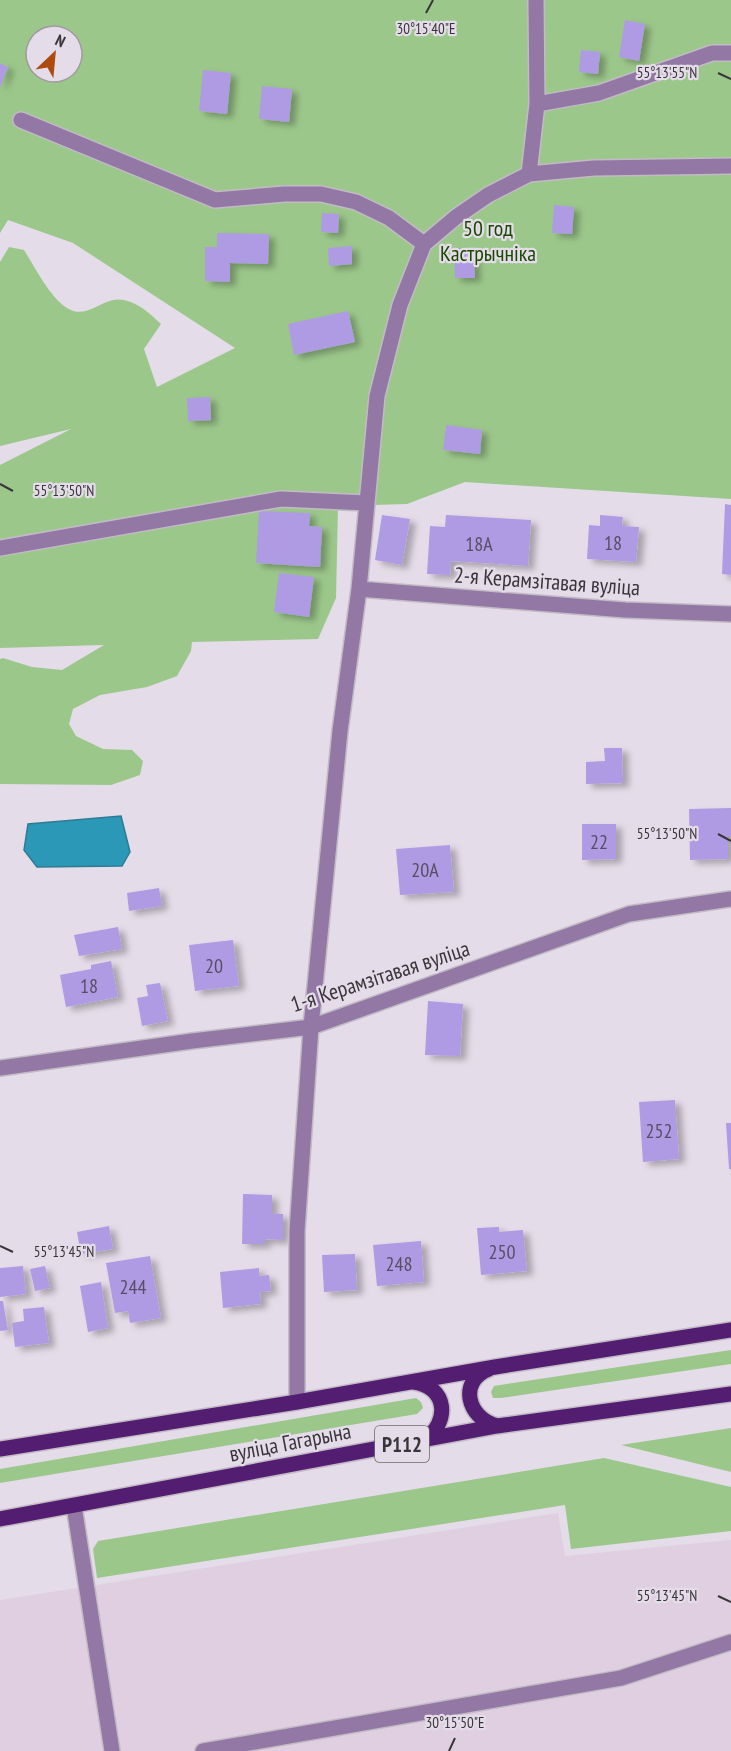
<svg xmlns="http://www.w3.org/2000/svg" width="731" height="1751" viewBox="0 0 731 1751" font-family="'PT Sans Narrow',sans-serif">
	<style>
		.industrial { fill: #e0cfe1 }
		.green { fill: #9cc78b; fill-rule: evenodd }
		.water { fill: #2b98b8; stroke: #2f7b92; stroke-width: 1.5 }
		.building { fill: #af9be4; filter: url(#shadow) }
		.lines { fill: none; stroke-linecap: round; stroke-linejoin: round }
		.minor-casing { stroke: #c2bbc5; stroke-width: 18 }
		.major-casing { stroke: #c2bbc5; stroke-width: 18 }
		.minor { stroke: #9378a6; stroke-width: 15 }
		.major { stroke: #531d71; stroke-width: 15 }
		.ticks { fill: none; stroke: #39363a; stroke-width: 2 }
		.labels { text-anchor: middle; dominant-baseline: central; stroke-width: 4.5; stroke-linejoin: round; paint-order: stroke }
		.number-label { font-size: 20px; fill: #564f64 }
		.shield { fill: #e4dce8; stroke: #6c686e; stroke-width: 1.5 }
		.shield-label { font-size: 21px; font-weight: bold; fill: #39363a }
		.park-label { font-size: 22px; fill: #1b4800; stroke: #e4dce8 }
		.street-label { font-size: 22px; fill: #39363a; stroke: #e4dce8 }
		.ticks-label { font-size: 15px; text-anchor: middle; fill: #39363a; stroke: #e4dce8; stroke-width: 4.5; stroke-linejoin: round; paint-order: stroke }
	</style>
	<defs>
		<filter id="shadow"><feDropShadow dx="6" dy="4" stdDeviation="3" flood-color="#0004"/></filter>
	</defs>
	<rect width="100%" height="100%" fill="#e4dce8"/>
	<path class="industrial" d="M 558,1513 L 565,1556 L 731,1540 L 731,1751 L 0,1751 L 0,1600 Z"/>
	<path class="green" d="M 0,0 L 731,0 L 731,499 L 465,482 L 407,504 L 338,506 L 336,598 L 318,639 L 192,642 L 191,651 L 177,676 L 147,687 L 100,695 L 73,709 L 69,724 L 76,736 L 103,749 L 132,750 L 143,761 L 140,775 L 111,785 L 0,784 L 0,659 L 3,658 L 32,667 L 62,670 L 104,645 L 0,648 L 0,465 L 71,429 L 0,446 L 0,262 L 9,247 L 24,250 C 35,267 51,300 69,309 C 84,318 99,303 113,300 C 131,296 150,313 161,324 L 144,349 L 157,387 L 235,348 L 73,243 L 8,220 L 0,233 ZM 36,36 L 72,36 L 72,72 L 36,72 Z
		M 731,1350 L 731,1364 L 501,1398 L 493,1398 L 491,1392 L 494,1386 Z
		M 416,1398 L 421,1402 L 423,1408 L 417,1414 L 0,1483 L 0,1469 Z
		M 731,1428 L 731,1472 L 621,1445 Z
		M 604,1458 L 731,1487 L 731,1531 L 571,1549 L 565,1505 L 97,1578 L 93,1549 L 98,1541 Z"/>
	<path class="water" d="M 121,816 L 130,852 L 122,866 L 37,867 L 24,850 L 28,824 Z"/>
	<path class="building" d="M 625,20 L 645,24 L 639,61 L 619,57 Z
		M 581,50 L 600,52 L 598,74 L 579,72 Z
		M 0,63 L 8,67 L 0,88 Z
		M 203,70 L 231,73 L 227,114 L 199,111 Z
		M 262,86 L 292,89 L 289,122 L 259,119 Z
		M 554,205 L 574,207 L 572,234 L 552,233 Z
		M 322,213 L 339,214 L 338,233 L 321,232 Z
		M 217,233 L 269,234 L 268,264 L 230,263 L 230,282 L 205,281 L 205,247 L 217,247 Z
		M 352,246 L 352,264 L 329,266 L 328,248 Z
		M 473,248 L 475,278 L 455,278 L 454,249 Z
		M 348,311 L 355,342 L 294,355 L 288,324 Z
		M 210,397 L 211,420 L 188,421 L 187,398 Z
		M 446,425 L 482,430 L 480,454 L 443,450 Z
		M 725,504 L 731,505 L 731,575 L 722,574 Z
		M 259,511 L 310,513 L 309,526 L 322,527 L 320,567 L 256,563 Z
		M 382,515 L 410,519 L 402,565 L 375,560 Z
		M 446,515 L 531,520 L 528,566 L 451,561 L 450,575 L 427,574 L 430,526 L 445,527 Z
		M 600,515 L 623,517 L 622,526 L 639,527 L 636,562 L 587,559 L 589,525 L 600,526 Z
		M 279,573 L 314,577 L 309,617 L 274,612 Z
		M 604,748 L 622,748 L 623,783 L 586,784 L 586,762 L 605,761 Z
		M 731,808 L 731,836 L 728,836 L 728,859 L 690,860 L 689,809 Z
		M 582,824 L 616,824 L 616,859 L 582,860 Z
		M 450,845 L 454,892 L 400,895 L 396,849 Z
		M 159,888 L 162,906 L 129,911 L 127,893 Z
		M 118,927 L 122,949 L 79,956 L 74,935 Z
		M 233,940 L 239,986 L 195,991 L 189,945 Z
		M 111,961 L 118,997 L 66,1007 L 60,975 L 91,969 L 91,965 Z
		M 160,983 L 168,1021 L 142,1026 L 137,998 L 148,996 L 146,985 Z
		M 428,1001 L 463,1004 L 460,1056 L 425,1055 Z
		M 675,1100 L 679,1159 L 643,1162 L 639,1102 Z
		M 726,1123 L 731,1123 L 731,1169 L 729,1169 Z
		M 243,1194 L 272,1195 L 272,1214 L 283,1214 L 283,1240 L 265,1239 L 265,1244 L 242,1244 Z
		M 109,1226 L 113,1249 L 81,1254 L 77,1232 Z
		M 499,1227 L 499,1232 L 523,1230 L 527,1271 L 481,1275 L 477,1228 Z
		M 421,1241 L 424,1282 L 377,1286 L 373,1245 Z
		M 355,1254 L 357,1290 L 324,1292 L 322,1255 Z
		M 150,1256 L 161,1318 L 130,1323 L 128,1311 L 115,1313 L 106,1263 Z
		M 23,1266 L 26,1294 L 0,1297 L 0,1268 Z
		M 45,1266 L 50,1288 L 35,1291 L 30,1269 Z
		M 259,1268 L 259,1276 L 269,1275 L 271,1291 L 260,1292 L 261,1304 L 223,1308 L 220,1272 Z
		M 101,1282 L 108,1328 L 88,1332 L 80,1286 Z
		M 0,1301 L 3,1301 L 8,1330 L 0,1331 Z
		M 44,1307 L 49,1343 L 15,1347 L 12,1323 L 24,1321 L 23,1309 Z"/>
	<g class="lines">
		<defs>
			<path id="minor" d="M 536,0 L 537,104
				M 21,120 L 215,200 L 284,194 L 321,194 L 356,202 L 389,218 L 424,244
				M 529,174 L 537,104 L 599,93 L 712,53 L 731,53
				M 0,548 L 281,499 L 366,503
				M 359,589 L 625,610 L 731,614
				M 0,1068 L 192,1041 L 311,1027 L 629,914 L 731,899
				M 297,1402 L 297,1231 L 311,1027 L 340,731 L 359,589 L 377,396 L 400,305 L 424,244 L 456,217 L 488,195 L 529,174 L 594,168 L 731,166
				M 74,1506 L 112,1751
				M 203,1751 L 621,1678 L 731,1642"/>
			<path id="major" d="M 489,1369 C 458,1381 467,1418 497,1426
				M 413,1382 C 447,1386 451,1422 424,1440
				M 0,1449 L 297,1402 L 495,1367 L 731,1330
				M 0,1519 L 497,1426 L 731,1394"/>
		</defs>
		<use href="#minor" class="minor-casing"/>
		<use href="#major" class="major-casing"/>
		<use href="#minor" class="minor"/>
		<use href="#major" class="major"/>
	</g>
	<path class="ticks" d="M 426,13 L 433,0M 718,73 L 731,79M 0,484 L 13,491M 718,834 L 731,841M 0,1246 L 13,1252M 718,1596 L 731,1602M 449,1751 L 455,1738"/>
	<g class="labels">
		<g class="number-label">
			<text x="613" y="543">18</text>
			<text x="479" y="544">18А</text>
			<text x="599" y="842">22</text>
			<text x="425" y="870">20А</text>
			<text x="214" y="966">20</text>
			<text x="89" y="986">18</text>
			<text x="659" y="1131">252</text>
			<text x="502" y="1252">250</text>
			<text x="399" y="1264">248</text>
			<text x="133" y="1287">244</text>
		</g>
		<rect class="shield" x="375" y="1426" width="54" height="36" rx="4.5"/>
		<g class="shield-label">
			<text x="402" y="1444">Р112</text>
		</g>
		<g class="park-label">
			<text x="488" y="228">50 год<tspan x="488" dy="25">Кастрычніка</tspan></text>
		</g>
		<g class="street-label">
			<text transform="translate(547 581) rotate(4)">2-я Керамзітавая вуліца</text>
			<text transform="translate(380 976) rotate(-18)">1-я Керамзітавая вуліца</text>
			<text transform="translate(290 1442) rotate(-11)">вуліца Гагарына</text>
		</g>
	</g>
	<g class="ticks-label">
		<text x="426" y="34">30°15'40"E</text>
		<text x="667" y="78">55°13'55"N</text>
		<text x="64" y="496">55°13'50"N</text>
		<text x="667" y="839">55°13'50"N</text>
		<text x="64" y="1257">55°13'45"N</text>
		<text x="667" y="1601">55°13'45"N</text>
		<text x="455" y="1728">30°15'50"E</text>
	</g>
	<g transform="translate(54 54) rotate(26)"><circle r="28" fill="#e4dce8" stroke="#a09aa2" stroke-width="1.5"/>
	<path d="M0-4.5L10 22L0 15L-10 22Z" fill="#ad4a0e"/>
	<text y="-9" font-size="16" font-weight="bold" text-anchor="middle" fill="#39363a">N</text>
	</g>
</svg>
